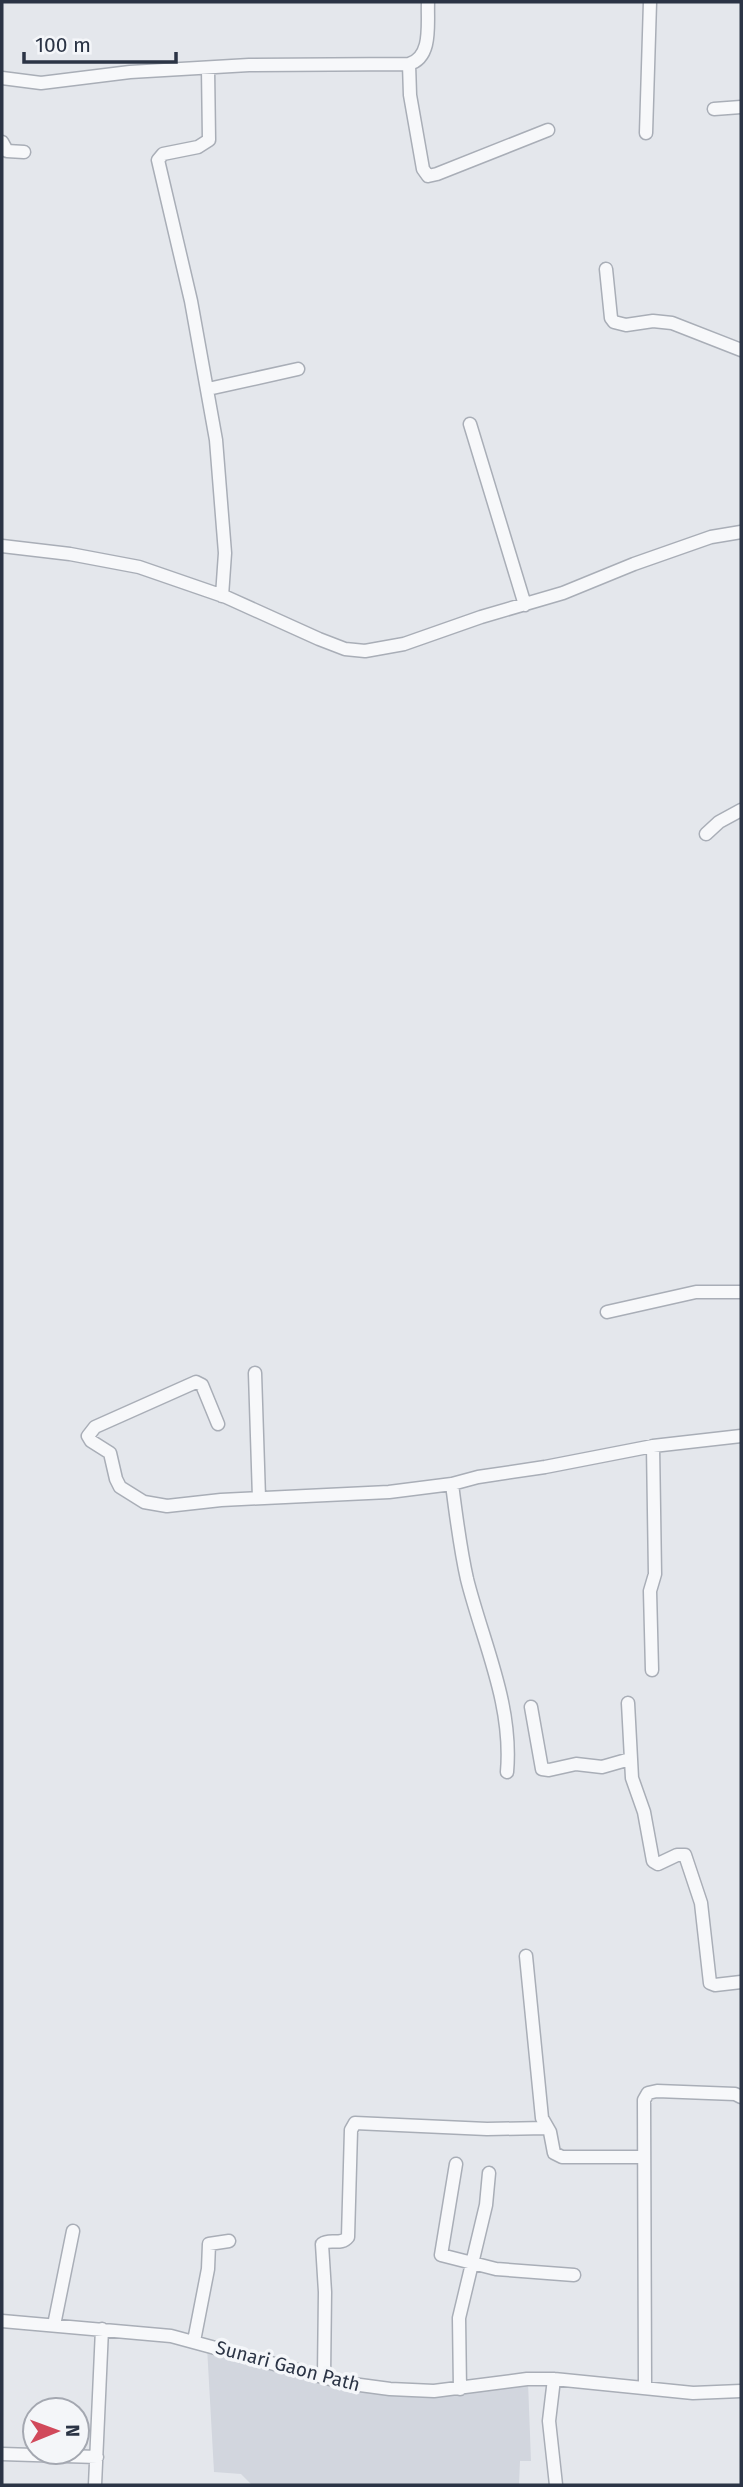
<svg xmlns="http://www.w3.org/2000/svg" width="743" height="2487" viewBox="0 0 743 2487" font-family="'Fira Sans',sans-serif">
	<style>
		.built { fill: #d2d6de }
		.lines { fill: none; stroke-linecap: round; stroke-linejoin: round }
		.minor-casing { stroke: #a9aeb7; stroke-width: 15 }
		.minor { stroke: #f7f8fa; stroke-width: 12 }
		.labels { text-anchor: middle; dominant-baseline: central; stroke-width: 7; stroke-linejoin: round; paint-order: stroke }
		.street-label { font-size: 19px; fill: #2b3445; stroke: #f4f6f9 }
	</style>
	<rect width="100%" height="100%" fill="#e4e7ec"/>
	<path class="built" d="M 207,2347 L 333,2384 L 430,2394 L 528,2382 L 531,2461 L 520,2461 L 519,2485 L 252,2485 L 241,2474 L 214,2472 Z"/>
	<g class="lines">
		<defs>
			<path id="minor" d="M 409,64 L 410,95 L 423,169 L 428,176 L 437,174 L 548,130
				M 208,68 L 209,140 L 198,147 L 163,154 L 158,160 L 191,301 L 216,440 L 225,553 L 222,596
				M 2,78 L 41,83 L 130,72 L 249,65 L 409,64 C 433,57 427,23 428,2
				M 714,109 L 741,107
				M 646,133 L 650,2
				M 2,142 L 7,151 L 24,152
				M 606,269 L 611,318 L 614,322 L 626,325 L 653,321 L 672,323 L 741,350
				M 208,389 L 298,369
				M 470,424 L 525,605
				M 2,546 L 70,554 L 139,567 L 226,597 L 319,639 L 345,649 L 365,651 L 404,644 L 481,617 L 563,593 L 634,564 L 711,537 L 741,532
				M 706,834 L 719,822 L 741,810
				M 607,1312 L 696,1292 L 741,1292
				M 255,1373 L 259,1498
				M 218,1424 L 202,1385 L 196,1382 L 95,1427 L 88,1436 L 91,1441 L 110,1453 L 116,1479 L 120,1487 L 144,1502 L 167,1506 L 221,1500 L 389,1492 L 452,1484 L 478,1477 L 545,1467 L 653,1446 L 741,1436
				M 452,1484 C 456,1516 460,1548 467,1579 C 483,1643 513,1704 507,1772
				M 652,1670 L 650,1591 L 655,1574 L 653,1446
				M 628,1703 L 632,1778 L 644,1812 L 653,1861 L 658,1864 L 677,1855 L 685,1855 L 701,1903 L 710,1983 L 715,1985 L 741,1982
				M 531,1707 L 542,1769 L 549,1770 L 576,1764 L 602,1767 L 630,1759
				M 526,1956 L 542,2118 L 550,2132 L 554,2153 L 562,2157 L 643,2157
				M 456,2164 L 441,2255 L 496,2269 L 574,2275
				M 2,2321 L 171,2336 L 345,2383 L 390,2389 L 434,2391 L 527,2379 L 554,2379 L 693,2393 L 741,2391
				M 54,2325 L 73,2231
				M 194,2341 L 208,2269 L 209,2244 L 229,2241
				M 324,2376 L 325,2292 L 322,2244 C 330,2238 341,2246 348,2237 L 351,2130 L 355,2123 L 487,2129 L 546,2128
				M 554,2379 L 549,2421 L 556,2485
				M 645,2386 L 644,2100 L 648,2093 L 657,2091 L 735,2094 L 741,2097
				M 460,2389 L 459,2318 L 486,2205 L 489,2173
				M 2,2454 L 97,2457
				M 95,2485 L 102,2329"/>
		</defs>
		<use href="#minor" class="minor-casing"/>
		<use href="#minor" class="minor"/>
	</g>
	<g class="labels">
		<g class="street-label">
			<text transform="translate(288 2366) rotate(15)">Sunari Gaon Path</text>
		</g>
	</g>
	<rect width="743" height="2487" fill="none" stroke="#2b3445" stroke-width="7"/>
	<g transform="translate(56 2431) rotate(89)"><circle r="33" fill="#f4f6f9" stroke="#a4a8b1" stroke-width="2"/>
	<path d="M0-5L12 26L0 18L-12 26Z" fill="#d1495b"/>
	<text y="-10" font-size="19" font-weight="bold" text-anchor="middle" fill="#2b3445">N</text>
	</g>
	<path d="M24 52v10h152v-10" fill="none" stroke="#2b3445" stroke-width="3.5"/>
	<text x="35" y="52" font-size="21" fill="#2b3445" stroke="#f4f6f9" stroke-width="5" paint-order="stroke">100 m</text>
</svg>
